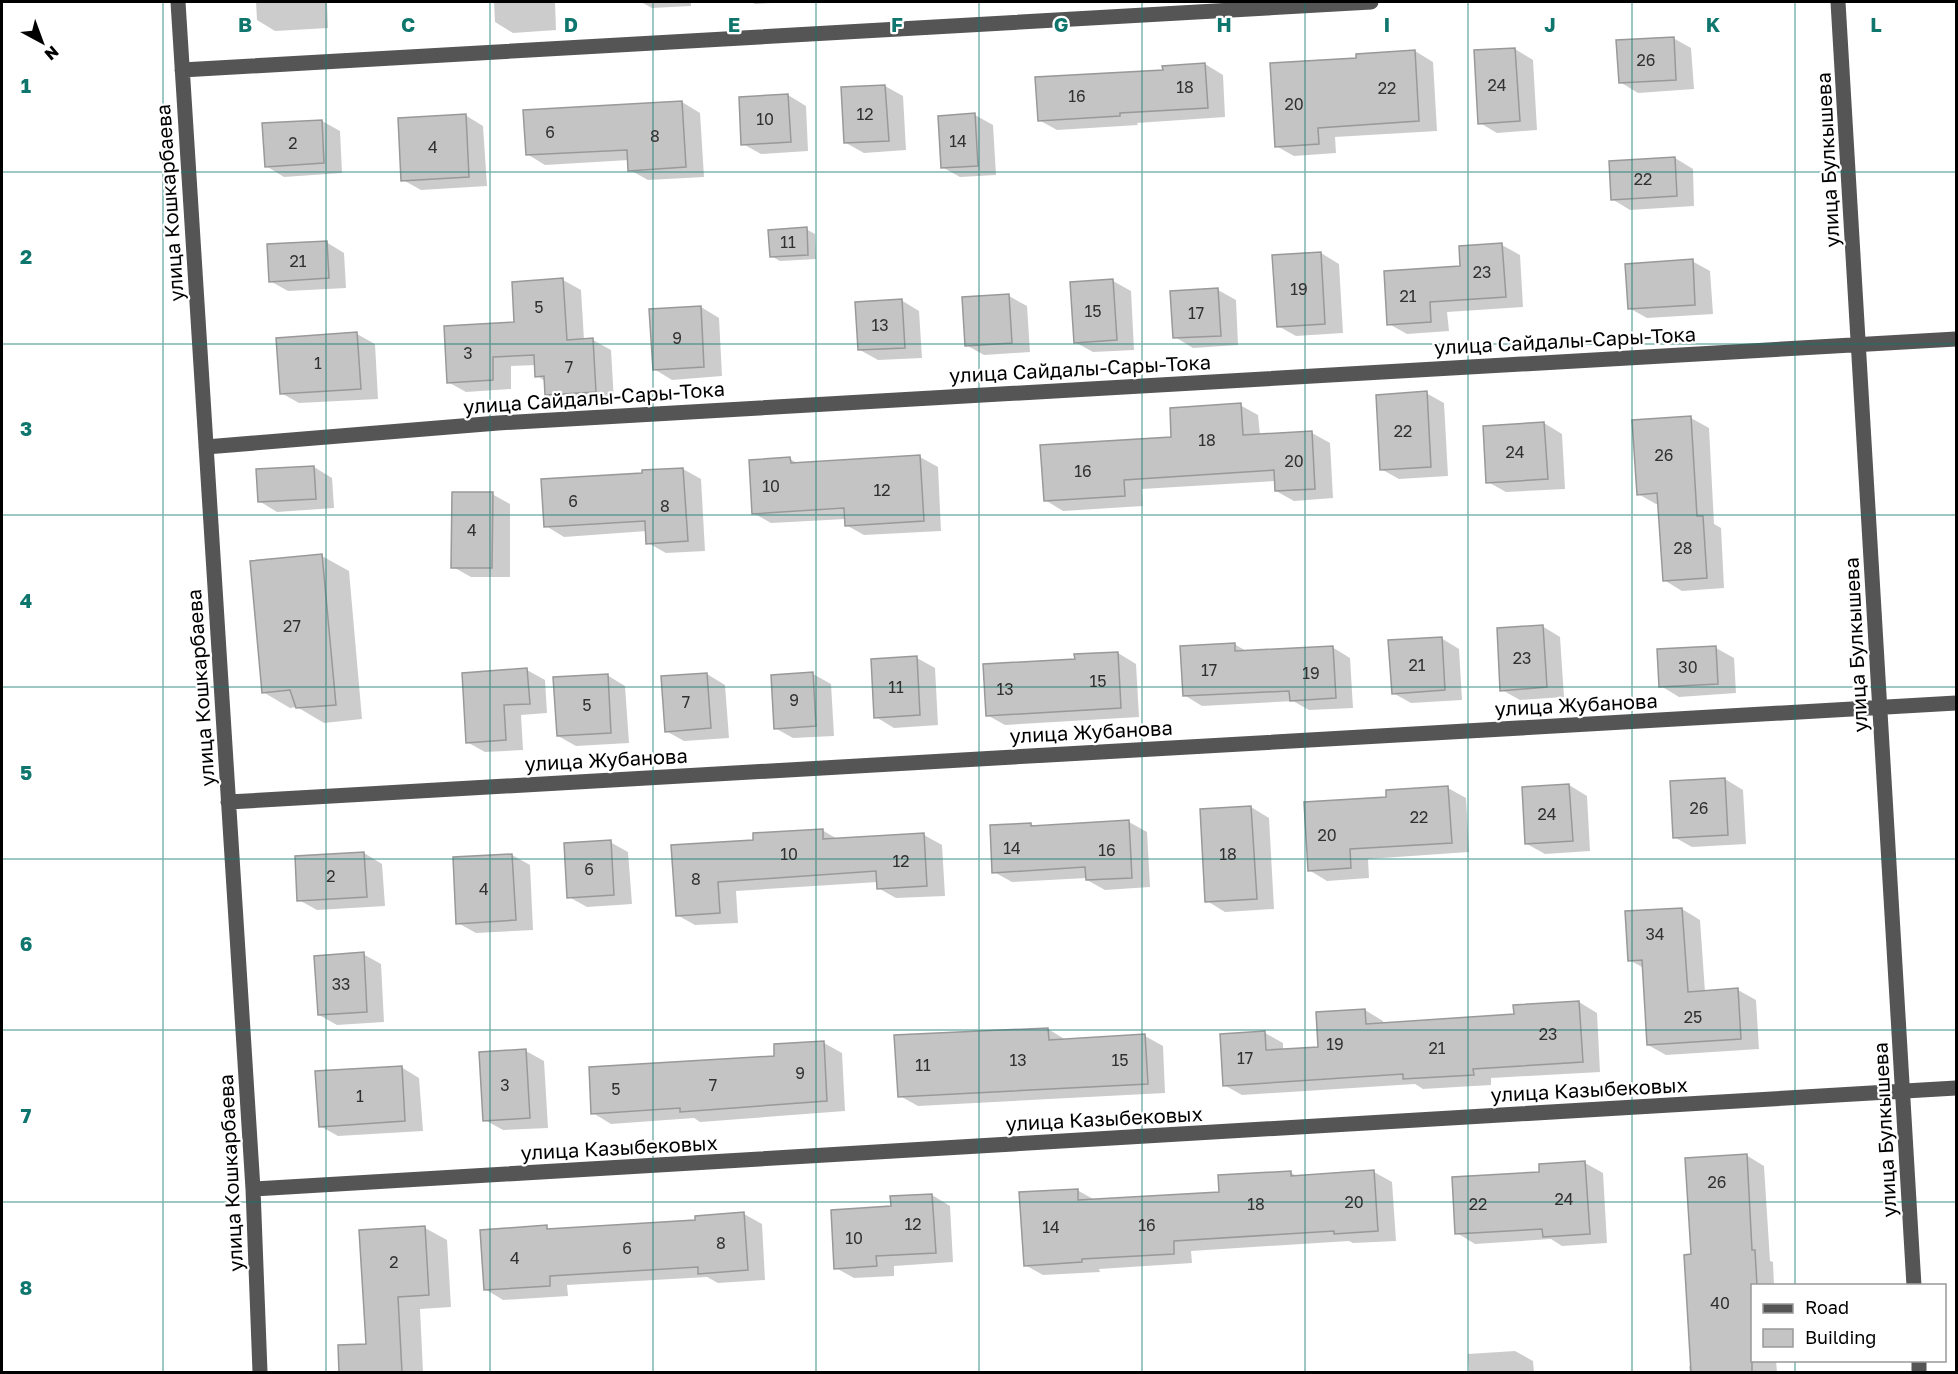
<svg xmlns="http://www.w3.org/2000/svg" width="1958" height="1374" viewBox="0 0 1958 1374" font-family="'Golos Text',sans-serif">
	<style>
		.shadow { fill: #0003 }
		.building { fill: #c4c4c4; stroke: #999; stroke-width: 1.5 }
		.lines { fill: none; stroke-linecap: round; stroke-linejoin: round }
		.minor { stroke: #555; stroke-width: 15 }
		.grid { fill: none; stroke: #0f766e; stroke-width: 1.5; stroke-opacity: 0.55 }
		.labels { text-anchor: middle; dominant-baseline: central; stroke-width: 4.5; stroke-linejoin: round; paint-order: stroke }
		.number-label { font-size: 16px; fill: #313131 }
		.street-label { font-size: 20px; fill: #000; stroke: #fff }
		.grid-label { font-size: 20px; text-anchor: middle; font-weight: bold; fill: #0f766e; stroke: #fff; stroke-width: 4.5; stroke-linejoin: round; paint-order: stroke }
	</style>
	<rect width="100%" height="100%" fill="#fff"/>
	<path class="shadow" d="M 256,2 L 327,2 L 328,28 L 275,31 L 257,20 Z
		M 494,2 L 555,2 L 556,30 L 513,33 L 495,22 Z
		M 641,2 L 691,2 L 691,6 L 652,8 Z
		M 751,2 L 789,2 L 755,4 Z
		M 1673,38 L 1691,48 L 1694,89 L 1638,93 L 1620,82 Z
		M 1515,49 L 1533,60 L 1537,130 L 1497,133 L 1480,123 Z
		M 1415,51 L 1433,62 L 1437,131 L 1335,137 L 1336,153 L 1294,156 L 1276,146 L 1357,59 Z
		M 1205,64 L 1223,75 L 1225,117 L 1137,123 L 1138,125 L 1057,130 L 1039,120 L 1164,71 Z
		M 885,86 L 903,96 L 906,150 L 864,153 L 846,143 Z
		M 788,95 L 806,106 L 808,151 L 761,154 L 743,144 Z
		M 682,102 L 700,113 L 704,177 L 648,180 L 630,170 L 629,160 L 545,165 L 527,154 Z
		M 465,115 L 483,126 L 487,186 L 421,190 L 403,180 Z
		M 975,115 L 993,125 L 996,175 L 960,177 L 942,167 Z
		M 322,121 L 340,131 L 342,173 L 284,177 L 266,166 Z
		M 1675,158 L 1693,169 L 1694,206 L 1630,210 L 1612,199 Z
		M 806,229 L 815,234 L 816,259 L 780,261 L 771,256 Z
		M 326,242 L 344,253 L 346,288 L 288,291 L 270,281 Z
		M 1502,245 L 1520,255 L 1523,307 L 1447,312 L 1449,331 L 1407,334 L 1389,324 L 1462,267 Z
		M 1321,253 L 1339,264 L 1343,333 L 1296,336 L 1278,326 Z
		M 1692,261 L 1710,271 L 1713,314 L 1647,318 L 1629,308 Z
		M 563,280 L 581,290 L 584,340 L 593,340 L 611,350 L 614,402 L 564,405 L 546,394 L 545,381 L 537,376 L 536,365 L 511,366 L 511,389 L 466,392 L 448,382 Z
		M 1113,281 L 1131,291 L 1134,350 L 1093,352 L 1075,342 Z
		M 1218,290 L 1236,300 L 1238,345 L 1193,348 L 1175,337 Z
		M 1009,296 L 1027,306 L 1030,352 L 984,355 L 966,345 Z
		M 901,300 L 919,311 L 922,358 L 878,360 L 860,350 Z
		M 701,307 L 719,318 L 722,376 L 672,380 L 654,369 Z
		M 357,334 L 375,344 L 378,399 L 299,403 L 281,393 Z
		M 1426,393 L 1444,403 L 1448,476 L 1399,479 L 1381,469 Z
		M 1240,405 L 1258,415 L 1260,435 L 1312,433 L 1330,443 L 1333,498 L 1294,501 L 1276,491 L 1276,481 L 1142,489 L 1143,506 L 1063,511 L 1045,500 Z
		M 1691,418 L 1709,428 L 1714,524 L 1721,528 L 1724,588 L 1682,591 L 1664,580 L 1660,504 L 1656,504 L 1638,494 Z
		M 1544,423 L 1562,434 L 1565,489 L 1506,492 L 1488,482 Z
		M 920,457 L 938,467 L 941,531 L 864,535 L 846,525 L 846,519 L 771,523 L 753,513 L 790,459 L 799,464 Z
		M 314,467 L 332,478 L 334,508 L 277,512 L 259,501 Z
		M 683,469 L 701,479 L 705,551 L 666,553 L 648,543 L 647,531 L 564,537 L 546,526 L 644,474 L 644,472 Z
		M 492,494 L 510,504 L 510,577 L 471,577 L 453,567 Z
		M 322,556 L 349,571 L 362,719 L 324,723 L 297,707 L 290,708 L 263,692 Z
		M 1542,626 L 1560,637 L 1564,697 L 1520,700 L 1502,690 Z
		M 1441,638 L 1459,649 L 1462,700 L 1411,703 L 1393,693 Z
		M 1234,644 L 1248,652 L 1332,647 L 1350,658 L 1353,708 L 1309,710 L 1293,701 L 1202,706 L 1184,695 Z
		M 1716,648 L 1734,658 L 1736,693 L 1679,697 L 1661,686 Z
		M 1118,653 L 1136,664 L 1139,717 L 1005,725 L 987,715 L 1076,661 Z
		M 917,658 L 935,668 L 938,725 L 894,728 L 876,717 Z
		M 527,670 L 545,680 L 547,713 L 521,715 L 523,750 L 485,752 L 467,742 Z
		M 707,674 L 725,685 L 729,738 L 684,741 L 666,731 L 663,677 Z
		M 813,674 L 831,684 L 834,736 L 793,738 L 775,728 Z
		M 607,675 L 625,686 L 629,743 L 576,746 L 558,736 Z
		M 1725,779 L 1743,790 L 1746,844 L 1692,847 L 1674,837 Z
		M 1569,785 L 1587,796 L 1590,851 L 1545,854 L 1527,844 Z
		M 1448,788 L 1466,798 L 1469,852 L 1368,859 L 1369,878 L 1327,881 L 1309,870 L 1388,798 Z
		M 1251,807 L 1269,818 L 1274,909 L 1225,912 L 1207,901 Z
		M 1129,822 L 1147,832 L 1150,887 L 1105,890 L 1087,880 L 1087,878 L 1012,882 L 994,872 L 1031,824 L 1036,827 Z
		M 822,830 L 839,840 L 924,835 L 942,845 L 945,896 L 896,898 L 878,888 L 878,882 L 736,891 L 738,923 L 695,925 L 677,915 L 755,842 Z
		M 610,842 L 628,852 L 632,904 L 587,907 L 569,897 Z
		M 364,853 L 382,864 L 385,906 L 317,910 L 299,900 Z
		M 512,855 L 530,865 L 533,930 L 476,933 L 458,923 Z
		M 1682,909 L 1700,920 L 1705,992 L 1738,990 L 1756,1000 L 1759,1049 L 1666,1055 L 1648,1045 L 1644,968 L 1629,960 Z
		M 363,954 L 381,964 L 384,1022 L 337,1025 L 319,1015 Z
		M 1579,1002 L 1597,1013 L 1600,1072 L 1491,1078 L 1491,1085 L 1423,1089 L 1415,1084 L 1242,1095 L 1224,1085 L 1265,1033 L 1283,1043 L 1283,1050 L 1319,1048 L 1365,1010 L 1383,1021 L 1383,1024 L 1515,1016 Z
		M 1048,1029 L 1066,1040 L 1145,1036 L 1163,1046 L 1165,1093 L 918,1106 L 900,1096 Z
		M 824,1043 L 842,1053 L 845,1111 L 700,1122 L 694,1118 L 611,1124 L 593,1113 Z
		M 526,1051 L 544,1061 L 548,1128 L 503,1130 L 485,1120 Z
		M 401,1067 L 419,1078 L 423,1131 L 338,1136 L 320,1126 Z
		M 1746,1155 L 1764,1166 L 1770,1261 L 1773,1262 L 1774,1286 L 1752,1286 L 1752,1360 L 1776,1360 L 1777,1372 L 1690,1372 L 1689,1366 L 1692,1366 L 1692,1256 Z
		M 1585,1163 L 1603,1173 L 1607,1243 L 1562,1246 L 1551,1239 L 1475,1244 L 1457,1233 L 1541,1173 Z
		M 1290,1172 L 1298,1177 L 1374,1172 L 1392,1182 L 1396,1241 L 1353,1243 L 1349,1241 L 1191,1251 L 1192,1263 L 1099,1269 L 1100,1272 L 1043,1275 L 1025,1265 L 1077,1190 L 1095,1200 L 1220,1193 Z
		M 932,1195 L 950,1206 L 953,1262 L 894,1266 L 894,1276 L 854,1278 L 836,1268 L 892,1207 Z
		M 744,1214 L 762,1224 L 765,1280 L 718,1283 L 707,1277 L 567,1285 L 568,1296 L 503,1300 L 485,1289 L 546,1227 L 553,1231 L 697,1221 Z
		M 425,1228 L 447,1240 L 451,1307 L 420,1309 L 423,1372 L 341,1372 L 340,1347 L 368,1345 Z
		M 1515,1351 L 1533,1361 L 1534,1372 L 1469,1372 L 1468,1354 Z"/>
	<path class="building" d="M 1674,37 L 1676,80 L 1619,83 L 1616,40 Z
		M 1515,48 L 1520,121 L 1478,124 L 1474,50 Z
		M 1415,50 L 1419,121 L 1318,128 L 1319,144 L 1275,147 L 1270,63 L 1356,58 L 1356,54 Z
		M 1205,63 L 1208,108 L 1120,113 L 1120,116 L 1038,121 L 1035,77 L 1163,70 L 1162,66 Z
		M 885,85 L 889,141 L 844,143 L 841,87 Z
		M 788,94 L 791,142 L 741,145 L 739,97 Z
		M 682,101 L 686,167 L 628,171 L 627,150 L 526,155 L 523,110 Z
		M 975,113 L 978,166 L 941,168 L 938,116 Z
		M 466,114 L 469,177 L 401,181 L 398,118 Z
		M 322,120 L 324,163 L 265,167 L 262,123 Z
		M 1675,157 L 1677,196 L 1611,200 L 1609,161 Z
		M 807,227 L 808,255 L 770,257 L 768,230 Z
		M 327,241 L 329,278 L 269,282 L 267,244 Z
		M 1502,243 L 1506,297 L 1430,302 L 1431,322 L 1387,325 L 1384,271 L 1460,266 L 1459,246 Z
		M 1321,252 L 1325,324 L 1277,327 L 1272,255 Z
		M 1693,259 L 1695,305 L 1628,309 L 1625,264 Z
		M 563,278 L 567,340 L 593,338 L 596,392 L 545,395 L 544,376 L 535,377 L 534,355 L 493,357 L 493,380 L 447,383 L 444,326 L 514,322 L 512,282 Z
		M 1113,279 L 1117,340 L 1074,343 L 1070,282 Z
		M 1218,288 L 1221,336 L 1173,338 L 1170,291 Z
		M 1009,294 L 1012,343 L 965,346 L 962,297 Z
		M 902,299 L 905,348 L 858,350 L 855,302 Z
		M 701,306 L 704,367 L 653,370 L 649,309 Z
		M 357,332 L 361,389 L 280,394 L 276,338 Z
		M 1427,391 L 1431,467 L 1380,470 L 1376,395 Z
		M 1241,403 L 1243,435 L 1312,431 L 1315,489 L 1275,491 L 1274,470 L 1124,480 L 1125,496 L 1044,501 L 1040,445 L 1171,437 L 1170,408 Z
		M 1691,416 L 1697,516 L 1703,516 L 1707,578 L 1663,581 L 1657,493 L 1637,495 L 1632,420 Z
		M 1544,422 L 1548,479 L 1486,483 L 1483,426 Z
		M 920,455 L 924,521 L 845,526 L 844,508 L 752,514 L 749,460 L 790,457 L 791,463 Z
		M 314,466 L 316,499 L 258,502 L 256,469 Z
		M 683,468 L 688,541 L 646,544 L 645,521 L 544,527 L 541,479 L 642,473 L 642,470 Z
		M 452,492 L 493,492 L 492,568 L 451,568 Z
		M 322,554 L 336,705 L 296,708 L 290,690 L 262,693 L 250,561 Z
		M 1543,625 L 1547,687 L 1500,691 L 1497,628 Z
		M 1442,637 L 1445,690 L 1392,694 L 1388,640 Z
		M 1235,643 L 1235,651 L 1333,646 L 1336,698 L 1290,701 L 1289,691 L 1183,696 L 1180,646 Z
		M 1716,646 L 1718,684 L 1659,687 L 1657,649 Z
		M 1118,652 L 1121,708 L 986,716 L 983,664 L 1075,659 L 1074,654 Z
		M 917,656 L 920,715 L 874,718 L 871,659 Z
		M 527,668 L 530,704 L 504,705 L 506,740 L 466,743 L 462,673 Z
		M 813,672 L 816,726 L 774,729 L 771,675 Z
		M 707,673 L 711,728 L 665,732 L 661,676 Z
		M 608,674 L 611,733 L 557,736 L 553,677 Z
		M 1725,778 L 1728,835 L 1673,838 L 1670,781 Z
		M 1569,784 L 1573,841 L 1525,844 L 1522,787 Z
		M 1448,786 L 1452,843 L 1350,849 L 1351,868 L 1308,871 L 1304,802 L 1386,797 L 1386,790 Z
		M 1251,806 L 1257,899 L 1205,902 L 1200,809 Z
		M 1129,820 L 1132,878 L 1086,880 L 1085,867 L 992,873 L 990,825 L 1031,823 L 1031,826 Z
		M 823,829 L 823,839 L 924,833 L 927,886 L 877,889 L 876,871 L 718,882 L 720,913 L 676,916 L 671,845 L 753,840 L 753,833 Z
		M 611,840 L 614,895 L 567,898 L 564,843 Z
		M 364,852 L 367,897 L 297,901 L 295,856 Z
		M 512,854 L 516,920 L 456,924 L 453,857 Z
		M 1682,908 L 1688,992 L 1738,988 L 1741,1039 L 1647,1045 L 1642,960 L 1628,961 L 1625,911 Z
		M 364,952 L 367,1012 L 318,1015 L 314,956 Z
		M 1579,1001 L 1583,1062 L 1473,1069 L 1474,1075 L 1403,1079 L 1403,1074 L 1223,1086 L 1220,1034 L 1265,1031 L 1266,1050 L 1318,1047 L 1316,1012 L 1365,1009 L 1366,1024 L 1514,1014 L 1513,1005 Z
		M 1048,1028 L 1049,1040 L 1145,1034 L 1148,1084 L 898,1097 L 894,1035 Z
		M 824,1041 L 827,1101 L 680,1112 L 680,1108 L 591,1114 L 589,1067 L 774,1056 L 774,1044 Z
		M 526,1049 L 530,1118 L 483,1121 L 479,1052 Z
		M 402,1066 L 405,1121 L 319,1127 L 315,1071 Z
		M 1747,1154 L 1752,1250 L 1755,1250 L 1757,1286 L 1752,1286 L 1752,1372 L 1691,1372 L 1684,1255 L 1691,1254 L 1685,1158 Z
		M 1585,1161 L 1590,1234 L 1543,1237 L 1542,1229 L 1455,1234 L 1452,1177 L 1539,1172 L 1539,1164 Z
		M 1374,1170 L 1378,1231 L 1334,1234 L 1334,1231 L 1174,1241 L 1174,1254 L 1082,1259 L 1082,1262 L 1024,1266 L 1019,1192 L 1078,1189 L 1078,1200 L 1219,1192 L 1218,1175 L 1291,1171 L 1291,1176 Z
		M 932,1194 L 936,1253 L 876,1256 L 877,1266 L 834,1269 L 831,1210 L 891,1206 L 890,1196 Z
		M 744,1212 L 748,1270 L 698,1274 L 698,1267 L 550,1276 L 550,1286 L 484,1290 L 480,1230 L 547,1225 L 547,1229 L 695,1220 L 695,1216 Z
		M 425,1226 L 429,1295 L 398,1297 L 402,1372 L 339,1372 L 338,1345 L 366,1344 L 359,1230 Z"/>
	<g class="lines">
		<path class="minor" d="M 178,2 L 253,1189 L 260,1372
			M 1838,2 L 1914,1286
			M 182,70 L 1371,2
			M 206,447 L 498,423 L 1956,339
			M 228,802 L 1956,703
			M 253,1189 L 1956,1088
			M 1919,1360 L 1919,1372"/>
	</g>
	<path class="grid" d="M 163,2 L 163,1372M 326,2 L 326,1372M 490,2 L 490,1372M 653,2 L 653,1372M 816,2 L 816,1372M 979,2 L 979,1372M 1142,2 L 1142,1372M 1305,2 L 1305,1372M 1468,2 L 1468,1372M 1632,2 L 1632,1372M 1795,2 L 1795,1286M 2,172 L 1956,172M 2,344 L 1956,344M 2,515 L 1956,515M 2,687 L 1956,687M 2,859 L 1956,859M 2,1030 L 1956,1030M 2,1202 L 1956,1202M 1795,1360 L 1795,1372"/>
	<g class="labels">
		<g class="number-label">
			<text x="1646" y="60">26</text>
			<text x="1497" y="85">24</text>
			<text x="1185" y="87">18</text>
			<text x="1387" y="88">22</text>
			<text x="1077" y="96">16</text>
			<text x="1294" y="104">20</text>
			<text x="865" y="114">12</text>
			<text x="765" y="119">10</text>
			<text x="550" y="132">6</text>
			<text x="655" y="136">8</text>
			<text x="958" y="141">14</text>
			<text x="293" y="143">2</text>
			<text x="433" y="147">4</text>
			<text x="1643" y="179">22</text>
			<text x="788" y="242">11</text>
			<text x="298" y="261">21</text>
			<text x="1482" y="272">23</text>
			<text x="1299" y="289">19</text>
			<text x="1408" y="296">21</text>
			<text x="539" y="307">5</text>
			<text x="1093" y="311">15</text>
			<text x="1196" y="313">17</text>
			<text x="880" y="325">13</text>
			<text x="677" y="338">9</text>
			<text x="468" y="353">3</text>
			<text x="318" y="363">1</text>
			<text x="569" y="367">7</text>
			<text x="1403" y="431">22</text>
			<text x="1207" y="440">18</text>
			<text x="1515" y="452">24</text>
			<text x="1664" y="455">26</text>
			<text x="1294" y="461">20</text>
			<text x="1083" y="471">16</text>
			<text x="771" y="486">10</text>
			<text x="882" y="490">12</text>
			<text x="573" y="501">6</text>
			<text x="665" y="506">8</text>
			<text x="472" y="530">4</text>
			<text x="1683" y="548">28</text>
			<text x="292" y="626">27</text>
			<text x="1522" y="658">23</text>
			<text x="1417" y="665">21</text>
			<text x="1688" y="667">30</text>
			<text x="1209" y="670">17</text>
			<text x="1311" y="673">19</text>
			<text x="1098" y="681">15</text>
			<text x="896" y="687">11</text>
			<text x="1005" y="689">13</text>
			<text x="794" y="700">9</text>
			<text x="686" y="702">7</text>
			<text x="587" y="705">5</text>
			<text x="1699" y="808">26</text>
			<text x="1547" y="814">24</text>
			<text x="1419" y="817">22</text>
			<text x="1327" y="835">20</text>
			<text x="1012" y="848">14</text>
			<text x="1107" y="850">16</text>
			<text x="789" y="854">10</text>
			<text x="1228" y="854">18</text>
			<text x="901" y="861">12</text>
			<text x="589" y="869">6</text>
			<text x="331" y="876">2</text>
			<text x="696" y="879">8</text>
			<text x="484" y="889">4</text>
			<text x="1655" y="934">34</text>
			<text x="341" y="984">33</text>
			<text x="1693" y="1017">25</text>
			<text x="1548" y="1034">23</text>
			<text x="1335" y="1044">19</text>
			<text x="1437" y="1048">21</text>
			<text x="1245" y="1058">17</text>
			<text x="1018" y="1060">13</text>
			<text x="1120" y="1060">15</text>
			<text x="923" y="1065">11</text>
			<text x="800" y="1073">9</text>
			<text x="505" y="1085">3</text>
			<text x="713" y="1085">7</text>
			<text x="616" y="1089">5</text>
			<text x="360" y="1096">1</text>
			<text x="1717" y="1182">26</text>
			<text x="1564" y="1199">24</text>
			<text x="1354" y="1202">20</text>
			<text x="1256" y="1204">18</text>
			<text x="1478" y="1204">22</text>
			<text x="913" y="1224">12</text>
			<text x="1147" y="1225">16</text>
			<text x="1051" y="1227">14</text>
			<text x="854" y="1238">10</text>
			<text x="721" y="1243">8</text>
			<text x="627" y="1248">6</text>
			<text x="515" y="1258">4</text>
			<text x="394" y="1262">2</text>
			<text x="1720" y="1303">40</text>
		</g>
		<g class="street-label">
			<text transform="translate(1827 160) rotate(-93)">улица Булкышева</text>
			<text transform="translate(169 203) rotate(-94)">улица Кошкарбаева</text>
			<text transform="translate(1565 340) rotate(-3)">улица Сайдалы-Сары-Тока</text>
			<text transform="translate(1080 368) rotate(-3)">улица Сайдалы-Сары-Тока</text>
			<text transform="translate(594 397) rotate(-4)">улица Сайдалы-Сары-Тока</text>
			<text transform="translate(1855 645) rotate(-93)">улица Булкышева</text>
			<text transform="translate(200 688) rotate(-94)">улица Кошкарбаева</text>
			<text transform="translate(1576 704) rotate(-3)">улица Жубанова</text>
			<text transform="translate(1091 731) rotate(-3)">улица Жубанова</text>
			<text transform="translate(606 759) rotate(-3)">улица Жубанова</text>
			<text transform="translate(1589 1089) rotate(-3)">улица Казыбековых</text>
			<text transform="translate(1104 1118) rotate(-3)">улица Казыбековых</text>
			<text transform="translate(1884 1130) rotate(-93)">улица Булкышева</text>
			<text transform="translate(619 1147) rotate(-3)">улица Казыбековых</text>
			<text transform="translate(230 1173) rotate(-93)">улица Кошкарбаева</text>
		</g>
	</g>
	<g class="grid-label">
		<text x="245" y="32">B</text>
		<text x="408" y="32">C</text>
		<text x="571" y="32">D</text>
		<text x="734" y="32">E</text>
		<text x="897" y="32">F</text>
		<text x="1061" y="32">G</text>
		<text x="1224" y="32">H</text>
		<text x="1387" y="32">I</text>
		<text x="1550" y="32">J</text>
		<text x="1713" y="32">K</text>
		<text x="1876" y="32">L</text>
		<text x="26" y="93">1</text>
		<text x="26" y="264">2</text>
		<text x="26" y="436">3</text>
		<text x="26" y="608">4</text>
		<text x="26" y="780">5</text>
		<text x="26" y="951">6</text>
		<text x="26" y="1123">7</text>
		<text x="26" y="1295">8</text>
	</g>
	<rect width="1958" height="1374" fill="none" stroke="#000000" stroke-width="6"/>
	<rect x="1751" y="1284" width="195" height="78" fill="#ffffff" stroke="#999999" stroke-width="1.5"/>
	<rect x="1763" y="1304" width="30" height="9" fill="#555555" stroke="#999999" stroke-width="1.5"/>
	<text x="1805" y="1314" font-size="18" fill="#000000">Road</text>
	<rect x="1763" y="1329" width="30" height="18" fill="#c4c4c4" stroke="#999999" stroke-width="1.5"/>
	<text x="1805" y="1344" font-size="18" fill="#000000">Building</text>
	<g transform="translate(42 42) rotate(139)" stroke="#ffffff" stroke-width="4.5" paint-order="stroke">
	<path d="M0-4.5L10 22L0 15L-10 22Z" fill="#000000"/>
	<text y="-9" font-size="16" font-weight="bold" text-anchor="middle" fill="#000000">N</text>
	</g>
</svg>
